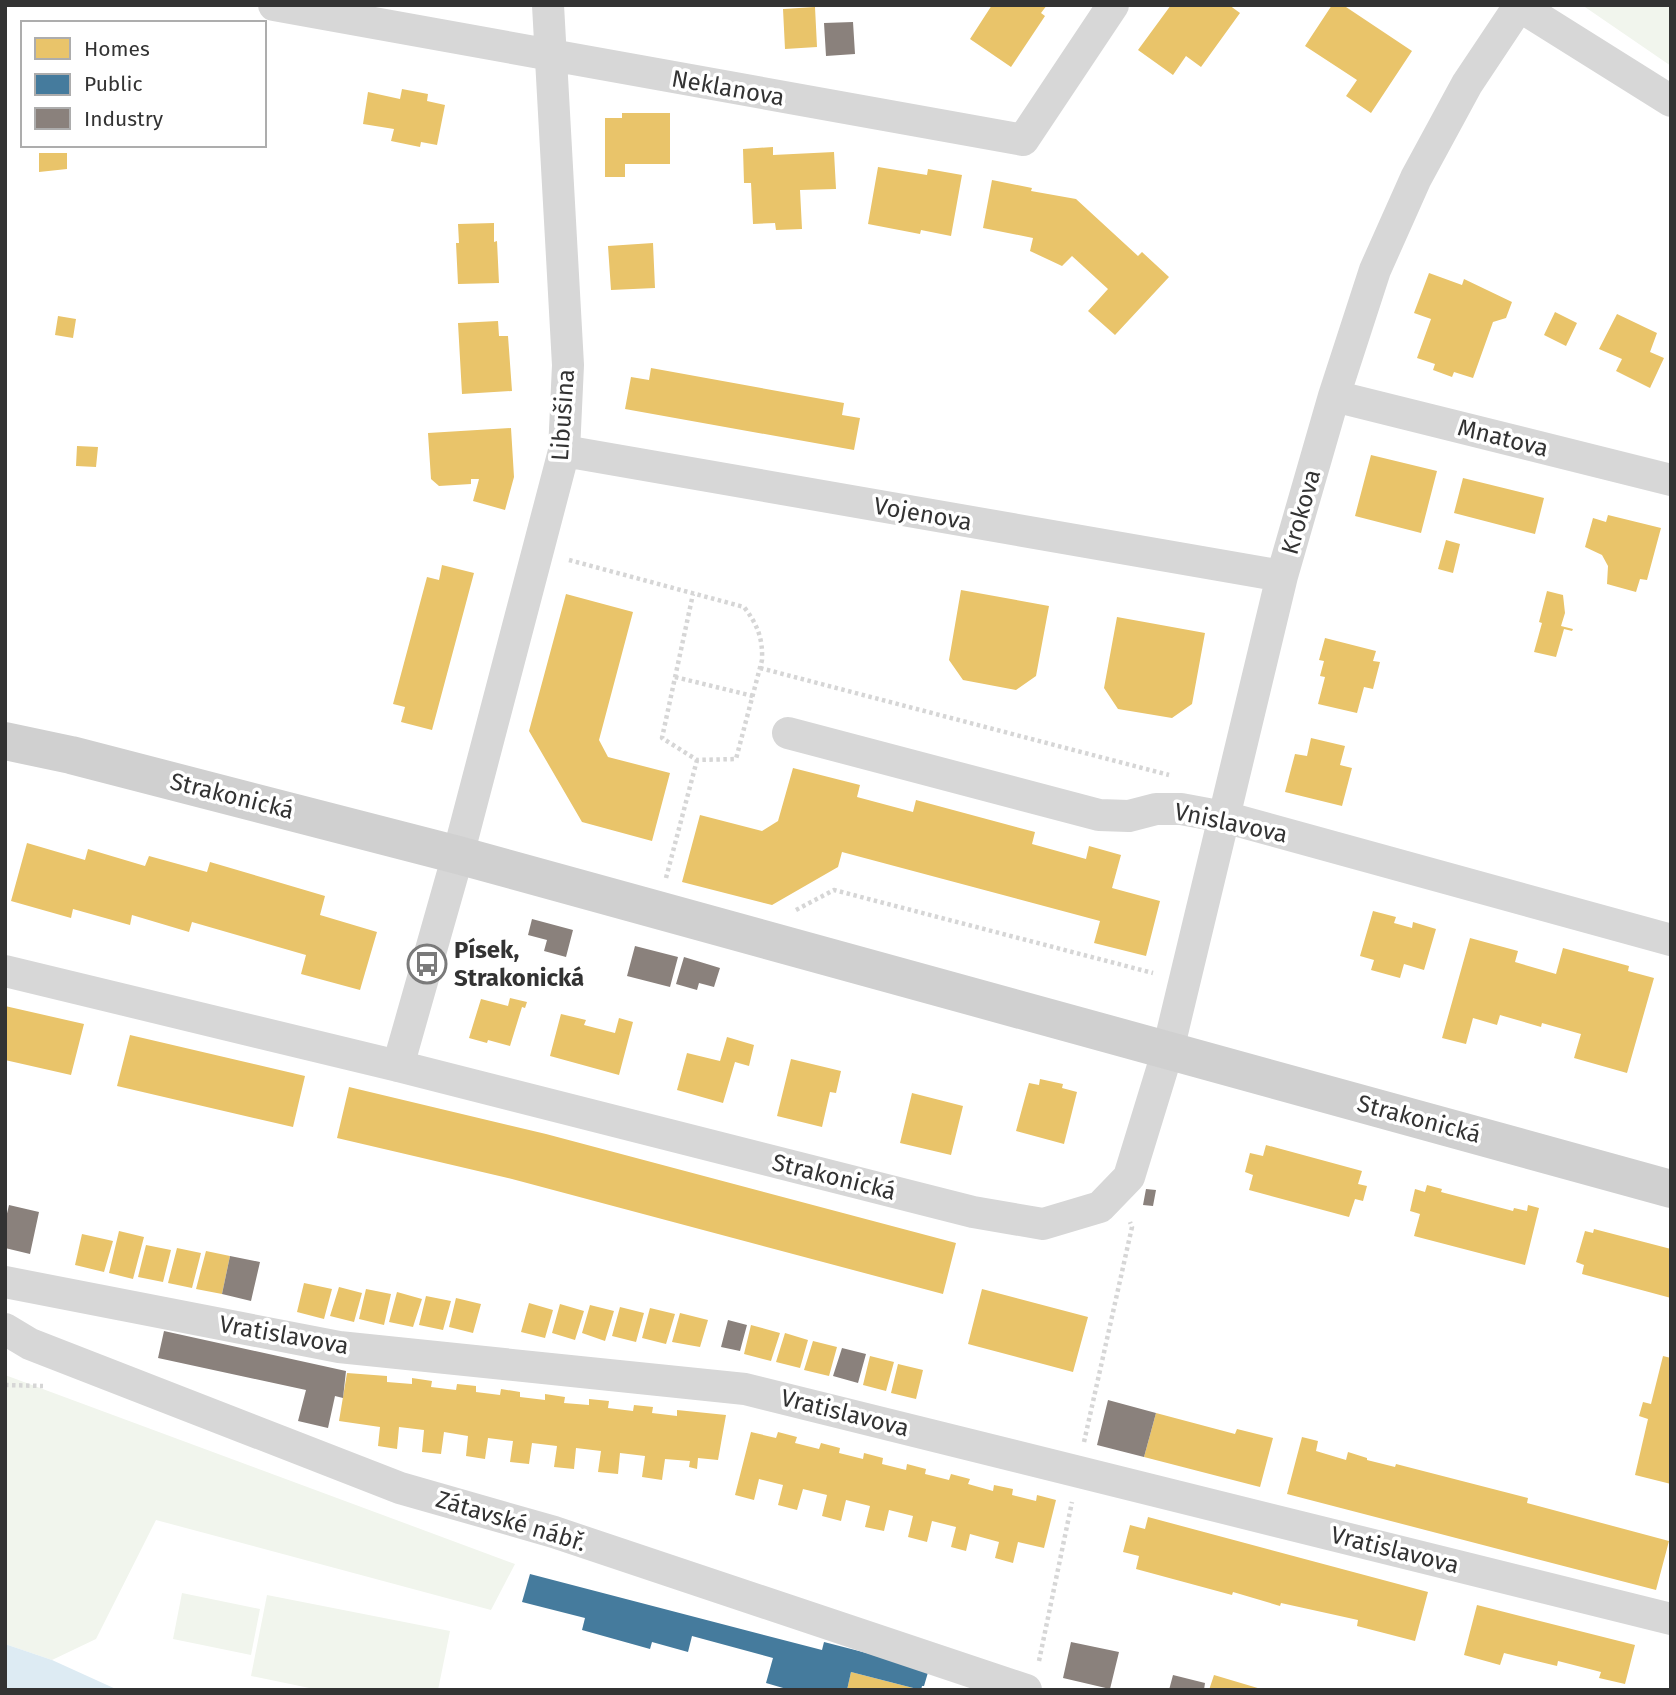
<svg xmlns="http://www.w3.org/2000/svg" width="1676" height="1695" viewBox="0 0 1676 1695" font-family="'Fira Sans',sans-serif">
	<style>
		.green { fill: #f1f5ed }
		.water { fill: #ddebf3 }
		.homes { fill: #e9c46a }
		.public { fill: #457b9d }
		.industry { fill: #8a817c }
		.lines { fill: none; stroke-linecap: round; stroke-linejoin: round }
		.path { stroke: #d6d6d6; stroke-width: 4.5; stroke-dasharray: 3.5 3.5; stroke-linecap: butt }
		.street { stroke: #d7d7d7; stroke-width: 32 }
		.secondary { stroke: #d0d0d0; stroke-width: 38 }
		.labels { text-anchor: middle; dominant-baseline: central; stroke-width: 7; stroke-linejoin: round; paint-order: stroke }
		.street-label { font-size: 24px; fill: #333; stroke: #fff }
		.poi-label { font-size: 24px; font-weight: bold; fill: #333; stroke: #fff; text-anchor: start }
	</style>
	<rect width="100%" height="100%" fill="#fff"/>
	<path class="green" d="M 1582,5 L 1671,5 L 1671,66 Z
		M 5,1375 L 515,1564 L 491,1610 L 156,1520 L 96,1639 L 52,1660 L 5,1644 Z
		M 182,1593 L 260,1609 L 251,1655 L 173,1639 Z
		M 267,1595 L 450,1631 L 438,1690 L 319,1690 L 251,1676 Z"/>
	<path class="water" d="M 5,1644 L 52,1660 L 118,1690 L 5,1690 Z"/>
	<path class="homes" d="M 992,5 L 1047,5 L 1041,13 L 1045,16 L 1011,67 L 970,39 Z
		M 1171,5 L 1229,5 L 1240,13 L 1201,67 L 1186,56 L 1173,75 L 1138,50 Z
		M 1332,5 L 1343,5 L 1412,51 L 1371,113 L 1346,96 L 1357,80 L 1305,46 Z
		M 815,7 L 817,47 L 785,49 L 783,9 Z
		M 402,89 L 428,94 L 427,101 L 445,105 L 437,145 L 421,142 L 420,147 L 391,141 L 394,129 L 363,124 L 368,92 L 400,99 Z
		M 622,113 L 670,113 L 670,164 L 625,164 L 625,177 L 605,177 L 605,118 L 622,118 Z
		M 773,147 L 773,155 L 834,152 L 836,189 L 800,190 L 802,229 L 776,230 L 775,223 L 753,224 L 751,183 L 744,183 L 743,149 Z
		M 39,153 L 67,153 L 67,169 L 39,172 Z
		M 878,167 L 927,175 L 928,169 L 962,175 L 951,236 L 921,230 L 920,234 L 868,224 Z
		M 992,180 L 1032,188 L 1031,191 L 1076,199 L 1138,256 L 1142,252 L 1169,277 L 1115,335 L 1088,311 L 1108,289 L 1072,256 L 1062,266 L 1030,251 L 1033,238 L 983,228 Z
		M 494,223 L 494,242 L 497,241 L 499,283 L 458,284 L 456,243 L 459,243 L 458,224 Z
		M 653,243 L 655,288 L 611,290 L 608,246 Z
		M 1429,273 L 1462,285 L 1464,279 L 1512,302 L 1506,318 L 1493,322 L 1473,378 L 1454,372 L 1452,377 L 1433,370 L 1435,364 L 1417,358 L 1431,319 L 1414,313 Z
		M 1555,312 L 1577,323 L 1566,346 L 1544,335 Z
		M 1617,314 L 1657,333 L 1650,352 L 1664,358 L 1650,388 L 1616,371 L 1622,359 L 1599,349 Z
		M 58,316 L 76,319 L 73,338 L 55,335 Z
		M 498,321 L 499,336 L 508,336 L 512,391 L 462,394 L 458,323 Z
		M 651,368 L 844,403 L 842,415 L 860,418 L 854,450 L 625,409 L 631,377 L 649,380 Z
		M 511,428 L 514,477 L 505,510 L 473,501 L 479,479 L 471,479 L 471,484 L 439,486 L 431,479 L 428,433 Z
		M 77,446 L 98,447 L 96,467 L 76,466 Z
		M 1371,455 L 1437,471 L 1421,533 L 1355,516 Z
		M 1463,478 L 1544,498 L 1535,534 L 1454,513 Z
		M 1608,515 L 1661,528 L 1647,580 L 1640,579 L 1636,592 L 1607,584 L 1608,566 L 1602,555 L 1585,547 L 1593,518 L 1606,522 Z
		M 1446,540 L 1460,544 L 1453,573 L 1438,569 Z
		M 442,565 L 474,573 L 432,730 L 401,722 L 405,707 L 393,704 L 427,577 L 439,580 Z
		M 961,590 L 1049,606 L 1036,676 L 1016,690 L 963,680 L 949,660 Z
		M 1547,591 L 1563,595 L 1565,613 L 1561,626 L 1573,629 L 1572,631 L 1564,629 L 1556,657 L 1534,652 L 1542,623 L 1539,622 Z
		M 566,594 L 633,612 L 599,740 L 608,757 L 670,773 L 652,841 L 582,822 L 529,731 Z
		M 1117,617 L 1205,633 L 1192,704 L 1172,718 L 1118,709 L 1104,688 Z
		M 1325,638 L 1376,651 L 1373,661 L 1380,662 L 1373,689 L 1364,687 L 1357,713 L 1318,704 L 1325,677 L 1320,676 L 1324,661 L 1319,660 Z
		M 1311,738 L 1345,746 L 1340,765 L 1352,768 L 1342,806 L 1285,792 L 1295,754 L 1307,756 Z
		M 793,768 L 860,785 L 857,797 L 913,812 L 916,800 L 1035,832 L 1032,844 L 1086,859 L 1089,846 L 1121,855 L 1112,888 L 1160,901 L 1146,956 L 1094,943 L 1100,921 L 842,852 L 838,867 L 772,905 L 682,882 L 700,815 L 762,831 L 778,821 Z
		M 27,843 L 85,860 L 88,849 L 145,866 L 149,856 L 207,872 L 210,862 L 325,896 L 320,915 L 377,932 L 360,990 L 301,974 L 306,955 L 192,922 L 189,932 L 132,915 L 130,925 L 73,909 L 71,918 L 11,901 Z
		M 1373,911 L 1396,917 L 1394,923 L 1412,928 L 1413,922 L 1436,929 L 1424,970 L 1404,964 L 1400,978 L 1371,970 L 1374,960 L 1360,956 Z
		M 1470,938 L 1518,951 L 1515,962 L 1556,974 L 1563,948 L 1629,966 L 1628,971 L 1654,978 L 1627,1073 L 1574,1058 L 1581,1034 L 1542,1023 L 1541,1027 L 1500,1015 L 1497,1025 L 1473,1018 L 1466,1044 L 1442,1038 Z
		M 510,998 L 527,1002 L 525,1008 L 522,1007 L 510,1046 L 488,1040 L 487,1043 L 469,1038 L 481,999 L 508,1006 Z
		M 5,1006 L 84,1024 L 71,1075 L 5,1060 Z
		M 561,1014 L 586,1020 L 584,1025 L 615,1033 L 619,1018 L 633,1022 L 619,1075 L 550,1056 Z
		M 130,1035 L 305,1076 L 293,1127 L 117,1086 Z
		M 727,1037 L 754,1045 L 749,1066 L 735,1062 L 723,1103 L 677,1090 L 687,1053 L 720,1061 Z
		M 791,1059 L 841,1071 L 836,1093 L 830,1092 L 822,1127 L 777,1116 Z
		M 1040,1079 L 1063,1084 L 1062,1088 L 1077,1092 L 1064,1144 L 1016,1131 L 1029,1083 L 1039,1085 Z
		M 349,1087 L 546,1134 L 956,1243 L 943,1294 L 512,1179 L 337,1138 Z
		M 912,1093 L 963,1106 L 951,1155 L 900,1143 Z
		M 1266,1145 L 1362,1171 L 1358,1184 L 1367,1186 L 1363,1201 L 1355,1199 L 1349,1217 L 1249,1190 L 1253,1175 L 1245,1172 L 1250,1153 L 1263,1156 Z
		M 1427,1185 L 1442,1189 L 1441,1192 L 1513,1211 L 1514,1208 L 1527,1211 L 1528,1205 L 1539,1208 L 1525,1265 L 1414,1236 L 1420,1214 L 1410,1211 L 1415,1189 L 1425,1192 Z
		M 1594,1229 L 1671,1249 L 1671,1298 L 1582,1274 L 1584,1265 L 1576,1262 L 1585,1231 L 1593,1233 Z
		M 119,1231 L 144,1237 L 133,1279 L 109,1273 Z
		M 82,1234 L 113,1241 L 104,1272 L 75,1265 Z
		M 146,1245 L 171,1250 L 163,1282 L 138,1277 Z
		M 177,1248 L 201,1253 L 192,1288 L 168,1283 Z
		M 206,1251 L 230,1256 L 222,1294 L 196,1289 Z
		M 304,1283 L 332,1289 L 324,1319 L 297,1312 Z
		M 339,1287 L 362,1293 L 354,1322 L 330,1316 Z
		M 366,1289 L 391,1294 L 384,1325 L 359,1319 Z
		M 982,1289 L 1088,1317 L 1073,1372 L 968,1344 Z
		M 397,1292 L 422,1299 L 413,1327 L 389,1322 Z
		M 426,1296 L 451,1301 L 443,1330 L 419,1325 Z
		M 456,1298 L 481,1304 L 473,1333 L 449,1327 Z
		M 529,1303 L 553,1310 L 545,1338 L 521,1332 Z
		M 560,1304 L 584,1311 L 575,1340 L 552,1333 Z
		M 590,1305 L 614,1311 L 605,1341 L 582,1333 Z
		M 620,1307 L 644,1313 L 636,1342 L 612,1336 Z
		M 650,1308 L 675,1314 L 666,1344 L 642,1338 Z
		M 680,1313 L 708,1320 L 700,1347 L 672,1342 Z
		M 751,1325 L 780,1333 L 771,1361 L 744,1354 Z
		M 785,1333 L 808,1340 L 800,1368 L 776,1362 Z
		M 813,1341 L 837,1347 L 829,1376 L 804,1370 Z
		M 870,1356 L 894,1362 L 886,1391 L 863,1385 Z
		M 1663,1356 L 1671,1358 L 1671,1484 L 1635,1475 L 1648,1419 L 1639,1416 L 1643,1402 L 1651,1404 Z
		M 898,1364 L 923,1370 L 916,1399 L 891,1393 Z
		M 347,1373 L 387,1376 L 387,1382 L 412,1384 L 412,1378 L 432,1381 L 431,1387 L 456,1390 L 457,1384 L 476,1386 L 476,1392 L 500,1395 L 501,1389 L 520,1392 L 520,1397 L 545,1400 L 545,1394 L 565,1397 L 564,1403 L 589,1405 L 589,1399 L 609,1401 L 608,1408 L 633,1411 L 634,1405 L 653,1407 L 652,1413 L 677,1416 L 677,1410 L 726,1415 L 718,1460 L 698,1458 L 697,1469 L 689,1467 L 690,1461 L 665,1459 L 662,1480 L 642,1477 L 645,1456 L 620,1453 L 618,1474 L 598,1472 L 601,1451 L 576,1448 L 574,1469 L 554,1467 L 557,1446 L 532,1443 L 529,1464 L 510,1462 L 513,1441 L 488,1438 L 485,1459 L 466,1456 L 468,1436 L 444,1432 L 441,1454 L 422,1452 L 424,1430 L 399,1427 L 397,1449 L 378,1446 L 380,1427 L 339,1421 Z
		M 1156,1413 L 1235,1434 L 1237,1429 L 1273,1438 L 1260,1487 L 1144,1457 Z
		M 751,1432 L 776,1438 L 778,1432 L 797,1437 L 795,1443 L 819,1449 L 821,1443 L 840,1448 L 839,1453 L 863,1459 L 864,1453 L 883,1458 L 882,1464 L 906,1470 L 907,1464 L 926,1469 L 925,1474 L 949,1480 L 951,1474 L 970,1479 L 968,1484 L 993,1491 L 994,1485 L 1013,1489 L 1012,1495 L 1036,1501 L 1037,1495 L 1056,1500 L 1044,1548 L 1018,1542 L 1013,1563 L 995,1558 L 999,1542 L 970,1534 L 966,1551 L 951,1547 L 956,1527 L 932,1521 L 927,1542 L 908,1537 L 913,1516 L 889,1510 L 884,1531 L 865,1527 L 870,1506 L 846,1500 L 841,1521 L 822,1516 L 827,1495 L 803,1489 L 797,1510 L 778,1505 L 783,1485 L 759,1479 L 754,1500 L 735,1495 Z
		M 1302,1437 L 1318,1441 L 1316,1451 L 1346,1460 L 1348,1452 L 1367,1458 L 1367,1460 L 1395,1467 L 1396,1464 L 1528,1498 L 1527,1503 L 1669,1541 L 1656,1590 L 1287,1494 Z
		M 1148,1517 L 1428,1592 L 1415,1641 L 1357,1626 L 1358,1620 L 1281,1603 L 1280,1606 L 1233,1592 L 1232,1595 L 1136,1569 L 1139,1556 L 1123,1552 L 1130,1525 L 1145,1529 Z
		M 1477,1605 L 1635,1645 L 1625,1684 L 1599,1678 L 1601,1672 L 1558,1661 L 1557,1666 L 1504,1653 L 1500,1665 L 1464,1655 Z
		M 851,1672 L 917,1689 L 917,1690 L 847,1690 Z
		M 1214,1675 L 1261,1689 L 1261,1690 L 1209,1690 Z"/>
	<path class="public" d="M 530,1574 L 822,1650 L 824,1642 L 929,1669 L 924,1686 L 922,1686 L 921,1690 L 851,1672 L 847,1690 L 790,1690 L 766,1683 L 773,1658 L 692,1636 L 688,1652 L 652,1642 L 650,1649 L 582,1630 L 585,1618 L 522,1602 Z"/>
	<path class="industry" d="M 853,22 L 855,54 L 826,56 L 824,23 Z
		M 532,919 L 573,930 L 566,957 L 544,951 L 547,940 L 528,935 Z
		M 635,946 L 678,957 L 670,987 L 627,976 Z
		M 684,957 L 720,968 L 714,987 L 699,983 L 697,990 L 676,984 Z
		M 1146,1189 L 1156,1190 L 1153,1206 L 1143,1205 Z
		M 9,1205 L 39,1212 L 30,1254 L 5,1248 L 5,1222 Z
		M 230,1256 L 260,1262 L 251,1301 L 222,1294 Z
		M 728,1320 L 747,1325 L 740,1351 L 721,1347 Z
		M 164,1331 L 346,1371 L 343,1398 L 335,1396 L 328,1428 L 298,1421 L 306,1390 L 158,1358 Z
		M 842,1348 L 866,1354 L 858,1383 L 833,1376 Z
		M 1108,1400 L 1156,1413 L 1144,1457 L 1097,1445 Z
		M 1071,1642 L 1119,1652 L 1110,1689 L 1063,1678 Z
		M 1173,1675 L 1205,1683 L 1204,1690 L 1169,1690 Z"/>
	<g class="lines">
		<path class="path" d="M 569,560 L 744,607 C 757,624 763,638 762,660 L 736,759 L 697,760 L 662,738 L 693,594
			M 760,668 L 1169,775
			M 675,677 L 753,696
			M 666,878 L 697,760
			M 796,910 L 834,890 L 1153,973
			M 5,1385 L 43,1386
			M 1084,1442 L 1132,1227 L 1130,1222
			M 1039,1661 L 1072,1502"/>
		<path class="street" d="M 274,5 L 1023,140 L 1113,5
			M 1518,5 L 1671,101
			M 1334,396 L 1671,480
			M 564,451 L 1282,576
			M 788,733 L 1099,815 L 1129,816 L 1156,809 L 1181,809 L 1224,817 L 1671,940
			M 5,971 L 398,1066 L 973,1212 L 1043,1224 L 1100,1207 L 1129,1177 L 1168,1050 L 1282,576 L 1334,396 L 1375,270 L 1416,178 L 1467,84 L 1519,6
			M 398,1066 L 458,855 L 564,451 L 568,365 L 548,5
			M 5,1282 L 339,1347 L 745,1389 L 1671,1619
			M 5,1329 L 30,1344 L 400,1488 L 554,1532 L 1026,1690"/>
		<path class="secondary" d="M 5,741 L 71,755 L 458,855 L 1671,1189"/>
	</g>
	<defs>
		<symbol id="bus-ring" viewBox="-11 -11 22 22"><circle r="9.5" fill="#fff" stroke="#7a7a7a" stroke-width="1.5"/><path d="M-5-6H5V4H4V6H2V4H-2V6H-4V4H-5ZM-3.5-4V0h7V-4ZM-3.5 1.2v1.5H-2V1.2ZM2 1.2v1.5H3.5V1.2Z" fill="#7a7a7a"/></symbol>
	</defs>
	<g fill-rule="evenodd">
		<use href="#bus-ring" x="405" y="942" width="44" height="44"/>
	</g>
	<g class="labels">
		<g class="street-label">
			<text transform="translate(728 88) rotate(10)">Neklanova</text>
			<text transform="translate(563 415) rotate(-86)">Libušina</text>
			<text transform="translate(1503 438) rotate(14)">Mnatova</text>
			<text transform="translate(1301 512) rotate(-74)">Krokova</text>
			<text transform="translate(923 514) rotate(10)">Vojenova</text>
			<text transform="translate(232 796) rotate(14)">Strakonická</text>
			<text transform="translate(1231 823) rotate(12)">Vnislavova</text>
			<text transform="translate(1419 1119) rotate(15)">Strakonická</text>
			<text transform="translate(834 1177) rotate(14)">Strakonická</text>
			<text transform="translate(284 1335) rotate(10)">Vratislavova</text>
			<text transform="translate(845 1413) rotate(14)">Vratislavova</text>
			<text transform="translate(511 1521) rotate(17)">Zátavské nábř.</text>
			<text transform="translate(1395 1550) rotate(14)">Vratislavova</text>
		</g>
		<g class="poi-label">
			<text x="454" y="950">Písek,<tspan x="454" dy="28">Strakonická</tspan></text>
		</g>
	</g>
	<rect width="1676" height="1695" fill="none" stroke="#333333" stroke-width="14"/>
	<rect x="21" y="21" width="245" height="126" fill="#ffffff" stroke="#adadad" stroke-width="2"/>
	<rect x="35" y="38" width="35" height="21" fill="#e9c46a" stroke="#adadad" stroke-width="2"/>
	<text x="84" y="56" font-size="21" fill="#333333">Homes</text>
	<rect x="35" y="74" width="35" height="21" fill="#457b9d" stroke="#adadad" stroke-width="2"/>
	<text x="84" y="91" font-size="21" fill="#333333">Public</text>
	<rect x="35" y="108" width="35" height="21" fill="#8a817c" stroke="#adadad" stroke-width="2"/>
	<text x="84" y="126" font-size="21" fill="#333333">Industry</text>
</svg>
